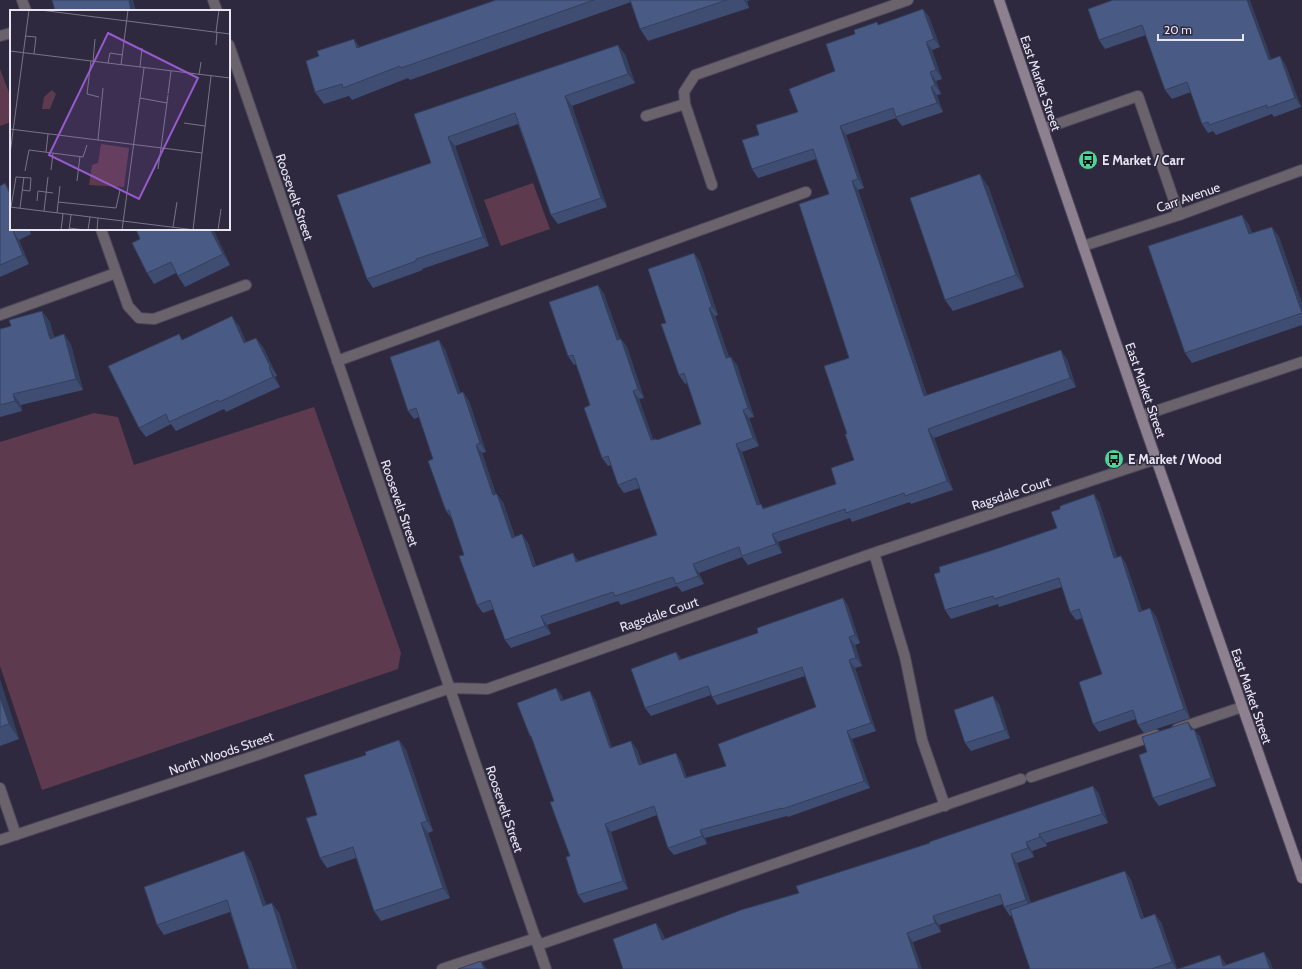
<svg xmlns="http://www.w3.org/2000/svg" width="1302" height="969" viewBox="0 0 1302 969" font-family="Cabin,sans-serif">
	<style>
		.green { fill: #5d3a4e }
		.lines { fill: none; stroke-linecap: round; stroke-linejoin: round }
		.service-casing { stroke: #4c475b; stroke-width: 12 }
		.minor-casing { stroke: #4c475b; stroke-width: 12 }
		.secondary-casing { stroke: #4c475b; stroke-width: 12 }
		.service { stroke: #6a636c; stroke-width: 10 }
		.minor { stroke: #6a636c; stroke-width: 10 }
		.secondary { stroke: #8d8190; stroke-width: 10 }
		.wall { fill: #3f4d72 }
		.shaded-wall { fill: #333f5c }
		.building { fill: #495a84; stroke: #333f5c }
		.labels { text-anchor: middle; dominant-baseline: central; stroke-width: 3; stroke-linejoin: round; paint-order: stroke }
		.street-label { font-size: 13px; fill: #e9e6f4; stroke: #2e293e }
		.poi-label { font-size: 13px; font-weight: bold; fill: #e9e6f4; stroke: #2e293e; text-anchor: start }
		.inset-road { fill: none; stroke: #797587; stroke-width: 1 }
		.view { fill: #965acc; fill-opacity: 0.15; stroke: #965acc; stroke-width: 2 }
		.inset-edge { fill: none; stroke: #e9e6f4; stroke-width: 2 }
	</style>
	<rect width="100%" height="100%" fill="#2e293e"/>
	<path class="green" d="M 0,69 L 11,98 L 11,122 L 0,126 Z
		M 533,183 L 550,229 L 501,246 L 484,200 Z
		M 314,407 L 401,653 L 398,669 L 42,790 L 0,666 L 0,442 L 94,413 L 118,417 L 134,465 Z"/>
	<g class="lines">
		<defs>
			<path id="service" d="M 22,0 L 26,11
				M 0,36 L 11,33
				M 646,116 L 685,104
				M 1043,129 L 1138,96 L 1179,215
				M 712,185 L 685,104 L 684,92 L 695,75 L 908,0
				M 101,229 L 128,306 L 139,318 L 154,319 L 246,285
				M 0,315 L 116,273
				M 337,361 L 806,192
				M 1141,416 L 1302,362
				M 0,788 L 16,835
				M 442,969 L 536,938"/>
			<path id="minor" d="M 213,0 L 217,11
				M 229,45 L 546,969
				M 1083,246 L 1179,215 L 1302,170
				M 874,553 L 905,657 L 922,740 L 945,806
				M 1177,729 L 1242,707
				M 1031,777 L 1156,735
				M 0,840 L 254,756 L 450,688 L 487,689 L 874,553 L 1156,459
				M 538,945 L 1021,779"/>
			<path id="secondary" d="M 999,0 L 1141,416 L 1302,878"/>
		</defs>
		<use href="#service" class="service-casing"/>
		<use href="#minor" class="minor-casing"/>
		<use href="#secondary" class="secondary-casing"/>
		<use href="#service" class="service"/>
		<use href="#minor" class="minor"/>
		<use href="#secondary" class="secondary"/>
	</g>
	<path class="wall" d="M 496,0 L 751,0 L 747,1 L 749,8 L 648,41 L 640,29 L 631,2 L 410,80 L 408,78 L 352,100 L 349,96 L 324,104 L 315,92 L 360,47 Z
		M 923,9 L 929,17 L 940,47 L 932,50 L 942,79 L 936,81 L 941,94 L 937,95 L 943,112 L 902,126 L 896,118 L 846,135 L 864,188 L 858,190 L 927,395 L 1067,359 L 1076,387 L 934,438 L 953,490 L 911,504 L 910,502 L 852,522 L 850,518 L 778,542 L 782,553 L 748,565 L 742,557 L 699,573 L 704,584 L 682,592 L 677,586 L 621,605 L 618,601 L 547,625 L 551,634 L 511,648 L 505,640 L 494,609 L 483,613 L 477,605 L 464,555 L 452,519 L 446,511 L 433,459 L 419,417 L 414,419 L 408,411 L 445,349 L 460,393 L 463,392 L 469,401 L 486,452 L 482,453 L 496,494 L 503,502 L 515,537 L 522,534 L 528,543 L 536,566 L 578,561 L 657,535 L 640,488 L 624,493 L 618,485 L 611,465 L 608,466 L 602,458 L 590,405 L 576,364 L 574,365 L 568,356 L 598,285 L 604,294 L 620,339 L 621,339 L 627,347 L 644,398 L 639,399 L 653,440 L 657,440 L 701,424 L 687,383 L 685,384 L 679,375 L 666,323 L 694,253 L 700,262 L 718,315 L 715,316 L 729,357 L 737,365 L 754,417 L 749,418 L 759,446 L 742,452 L 760,504 L 764,508 L 836,484 L 854,460 L 847,434 L 849,358 L 829,194 L 816,159 L 758,178 L 752,169 L 759,135 L 798,112 L 835,71 L 855,34 Z
		M 1088,9 L 1272,59 L 1280,56 L 1286,66 L 1301,107 L 1274,117 L 1272,114 L 1216,135 L 1213,131 L 1208,133 L 1202,124 L 1191,92 L 1172,99 L 1165,90 L 1146,35 L 1105,49 L 1099,40 Z
		M 625,54 L 635,83 L 572,106 L 607,207 L 558,224 L 551,215 L 518,124 L 455,146 L 489,246 L 422,269 L 423,270 L 373,288 L 367,279 L 431,163 L 414,114 Z
		M 0,186 L 11,229 L 29,229 L 31,234 L 19,240 L 29,264 L 0,277 Z
		M 988,186 L 1024,287 L 953,311 L 945,300 Z
		M 1242,215 L 1249,225 L 1252,233 L 1272,227 L 1279,237 L 1302,303 L 1302,325 L 1192,363 L 1185,353 Z
		M 136,229 L 213,229 L 230,265 L 185,287 L 176,273 L 154,284 L 147,273 L 140,239 Z
		M 42,311 L 50,322 L 54,337 L 64,334 L 71,345 L 83,390 L 21,405 L 22,411 L 0,417 L 0,329 L 11,326 Z
		M 239,326 L 246,342 L 256,338 L 263,347 L 277,376 L 275,377 L 280,387 L 226,412 L 224,409 L 176,431 L 171,424 L 146,437 L 139,428 L 183,339 Z
		M 1099,502 L 1117,557 L 1121,556 L 1126,564 L 1142,611 L 1156,616 L 1190,718 L 1144,733 L 1138,725 L 1136,719 L 1099,732 L 1093,724 L 1102,674 L 1083,618 L 1076,620 L 1070,612 L 1062,587 L 999,607 L 998,604 L 951,619 L 945,610 L 940,572 L 990,551 L 1057,528 Z
		M 843,598 L 848,606 L 860,643 L 855,645 L 862,666 L 855,668 L 876,731 L 852,739 L 870,788 L 788,817 L 787,816 L 705,838 L 707,844 L 674,855 L 668,848 L 657,815 L 611,832 L 628,889 L 584,903 L 578,895 L 570,856 L 554,801 L 533,740 L 530,736 L 556,688 L 562,696 L 563,701 L 595,699 L 612,748 L 637,749 L 642,764 L 681,761 L 687,778 L 726,766 L 816,707 L 805,676 L 717,705 L 712,697 L 711,695 L 651,716 L 645,708 L 676,652 L 682,660 L 758,633 Z
		M 0,680 L 19,739 L 0,746 Z
		M 999,704 L 1010,738 L 971,751 L 965,743 Z
		M 1194,729 L 1200,737 L 1216,786 L 1159,806 L 1153,798 L 1147,752 Z
		M 399,740 L 406,750 L 433,831 L 428,833 L 450,898 L 381,921 L 374,911 L 356,858 L 327,868 L 320,858 L 366,755 Z
		M 1093,786 L 1099,794 L 1108,823 L 1046,843 L 1047,846 L 1032,851 L 1034,857 L 1017,863 L 1031,903 L 1125,871 L 1131,880 L 1144,918 L 1161,922 L 1177,969 L 1030,969 L 1012,915 L 1010,916 L 1004,907 L 1003,904 L 939,925 L 941,932 L 913,942 L 623,969 L 656,923 L 662,932 L 665,939 L 799,893 L 930,843 Z
		M 244,851 L 251,862 L 266,905 L 272,903 L 279,913 L 297,969 L 249,969 L 230,912 L 164,935 L 157,925 Z"/>
	<path class="shaded-wall" d="M 129,0 L 133,0 L 136,11 L 131,11 Z
		M 744,0 L 746,0 L 749,8 Z
		M 1247,0 L 1250,0 L 1275,69 L 1269,60 Z
		M 923,9 L 929,17 L 940,47 L 934,39 Z
		M 354,39 L 363,51 L 357,48 Z
		M 926,42 L 932,50 L 942,79 L 936,70 Z
		M 618,45 L 625,54 L 635,83 L 628,74 Z
		M 1280,56 L 1286,66 L 1301,107 L 1295,98 Z
		M 930,72 L 936,81 L 941,94 L 935,85 Z
		M 931,87 L 937,95 L 943,112 L 937,103 Z
		M 565,96 L 572,106 L 607,207 L 601,198 Z
		M 840,126 L 846,135 L 864,188 L 858,179 Z
		M 448,137 L 455,146 L 489,246 L 483,237 Z
		M 980,174 L 988,186 L 1024,287 L 1016,275 Z
		M 852,181 L 858,190 L 930,404 L 924,396 Z
		M 5,183 L 11,192 L 11,196 Z
		M 1242,215 L 1249,225 L 1256,245 L 1249,234 Z
		M 1272,227 L 1279,237 L 1302,303 L 1302,313 Z
		M 210,229 L 213,229 L 230,265 L 223,254 Z
		M 13,231 L 19,240 L 29,264 L 23,255 Z
		M 694,253 L 700,262 L 718,315 L 712,307 Z
		M 598,285 L 604,294 L 623,348 L 617,340 Z
		M 709,308 L 715,316 L 732,367 L 726,358 Z
		M 42,311 L 50,322 L 57,349 L 50,339 Z
		M 232,316 L 239,326 L 251,353 L 244,343 Z
		M 64,334 L 71,345 L 83,390 L 76,379 Z
		M 256,338 L 263,347 L 277,376 L 270,366 Z
		M 621,339 L 627,347 L 644,398 L 638,389 Z
		M 439,340 L 445,349 L 464,402 L 458,394 Z
		M 1061,350 L 1067,359 L 1076,387 L 1070,378 Z
		M 731,357 L 737,365 L 754,417 L 748,408 Z
		M 269,367 L 275,377 L 280,387 L 273,377 Z
		M 633,391 L 639,399 L 657,449 L 651,440 Z
		M 463,392 L 469,401 L 486,452 L 480,443 Z
		M 13,394 L 21,405 L 22,411 L 15,401 Z
		M 743,410 L 749,418 L 759,446 L 753,438 Z
		M 928,429 L 934,438 L 953,490 L 947,481 Z
		M 736,444 L 742,452 L 763,513 L 757,505 Z
		M 476,445 L 482,453 L 499,503 L 493,495 Z
		M 497,494 L 503,502 L 518,547 L 512,538 Z
		M 1094,494 L 1099,502 L 1120,566 L 1114,558 Z
		M 522,534 L 528,543 L 540,576 L 533,567 Z
		M 772,534 L 778,542 L 782,553 L 776,544 Z
		M 573,553 L 579,562 L 576,562 Z
		M 1121,556 L 1126,564 L 1145,620 L 1139,612 Z
		M 693,564 L 699,573 L 704,584 L 698,576 Z
		M 843,598 L 848,606 L 860,643 L 855,635 Z
		M 1150,608 L 1156,616 L 1190,718 L 1184,709 Z
		M 541,616 L 547,625 L 551,634 L 545,626 Z
		M 849,637 L 855,645 L 862,666 L 856,658 Z
		M 676,652 L 682,660 L 679,660 Z
		M 849,660 L 855,668 L 876,731 L 871,723 Z
		M 0,680 L 19,739 L 9,724 L 0,697 Z
		M 556,688 L 562,696 L 567,709 L 561,701 Z
		M 590,691 L 595,699 L 615,756 L 610,748 Z
		M 993,696 L 999,704 L 1010,738 L 1005,730 Z
		M 1188,722 L 1194,730 L 1191,730 Z
		M 1194,729 L 1200,737 L 1216,786 L 1211,778 Z
		M 847,731 L 852,739 L 870,788 L 864,781 Z
		M 399,740 L 406,750 L 433,831 L 427,821 Z
		M 631,741 L 637,749 L 645,773 L 639,765 Z
		M 676,753 L 681,761 L 690,786 L 685,778 Z
		M 1093,786 L 1099,794 L 1108,823 L 1102,814 Z
		M 421,823 L 428,833 L 450,898 L 443,888 Z
		M 605,824 L 611,832 L 628,889 L 623,881 Z
		M 700,830 L 705,838 L 707,844 L 702,836 Z
		M 1039,834 L 1046,843 L 1047,846 L 1040,837 Z
		M 1026,842 L 1032,851 L 1034,857 L 1028,848 Z
		M 244,851 L 251,862 L 270,916 L 263,906 Z
		M 1011,854 L 1017,863 L 1033,909 L 1026,900 Z
		M 1125,871 L 1131,880 L 1147,927 L 1141,919 Z
		M 272,903 L 279,913 L 297,969 L 293,969 Z
		M 1155,914 L 1161,922 L 1177,969 L 1176,969 L 1172,962 Z
		M 933,916 L 939,925 L 941,932 L 935,923 Z
		M 656,923 L 662,932 L 668,949 L 662,940 Z
		M 907,933 L 913,942 L 922,969 L 919,969 Z
		M 1264,952 L 1270,961 L 1273,969 L 1270,969 Z
		M 1220,955 L 1226,964 L 1227,969 L 1223,966 Z
		M 481,961 L 487,969 L 484,969 Z"/>
	<path class="building" d="M 52,0 L 129,0 L 131,11 L 55,11 Z
		M 496,0 L 594,0 L 401,68 L 400,66 L 343,88 L 342,84 L 315,92 L 306,61 L 319,56 L 317,51 L 354,39 L 357,48 Z
		M 630,0 L 727,0 L 640,29 Z
		M 1113,0 L 1247,0 L 1269,60 L 1280,56 L 1295,98 L 1267,108 L 1267,105 L 1209,125 L 1208,122 L 1202,124 L 1187,82 L 1165,90 L 1142,25 L 1099,40 L 1088,9 Z
		M 923,9 L 934,39 L 926,42 L 936,70 L 930,72 L 935,85 L 931,87 L 937,103 L 896,117 L 893,108 L 840,126 L 858,179 L 852,181 L 924,396 L 1061,350 L 1070,378 L 928,429 L 947,481 L 905,496 L 904,493 L 846,513 L 845,509 L 772,534 L 776,544 L 742,556 L 739,547 L 693,564 L 698,576 L 676,584 L 673,577 L 615,596 L 613,592 L 541,616 L 545,626 L 505,640 L 490,600 L 477,605 L 459,556 L 464,555 L 449,510 L 446,511 L 428,461 L 433,459 L 416,408 L 408,411 L 390,357 L 439,340 L 458,394 L 463,392 L 480,443 L 476,445 L 493,495 L 497,494 L 512,538 L 522,534 L 533,567 L 573,553 L 576,562 L 657,535 L 636,478 L 618,485 L 608,456 L 602,458 L 584,408 L 590,405 L 573,355 L 568,356 L 549,302 L 598,285 L 617,340 L 621,339 L 638,389 L 633,391 L 651,440 L 656,439 L 657,440 L 701,424 L 684,373 L 679,375 L 661,324 L 666,323 L 648,269 L 694,253 L 712,307 L 709,308 L 726,358 L 731,357 L 748,408 L 743,410 L 753,438 L 736,444 L 757,505 L 761,504 L 763,509 L 836,484 L 831,468 L 854,460 L 845,434 L 847,434 L 824,366 L 849,358 L 799,204 L 829,194 L 813,149 L 752,169 L 742,140 L 759,135 L 756,125 L 798,112 L 789,89 L 835,71 L 826,44 L 855,34 L 854,30 L 877,22 L 878,25 Z
		M 618,45 L 628,74 L 565,96 L 601,198 L 551,215 L 515,113 L 448,137 L 483,237 L 416,259 L 416,261 L 367,279 L 337,195 L 431,163 L 414,114 Z
		M 980,174 L 1016,275 L 945,300 L 910,198 Z
		M 5,183 L 11,196 L 11,229 L 17,229 L 13,231 L 23,255 L 0,265 L 0,186 Z
		M 1242,215 L 1249,234 L 1272,227 L 1302,313 L 1185,353 L 1148,246 Z
		M 136,229 L 210,229 L 223,254 L 178,276 L 171,262 L 147,273 L 132,243 L 140,239 Z
		M 42,311 L 50,339 L 64,334 L 76,379 L 13,394 L 15,401 L 0,405 L 0,329 L 11,326 L 9,320 Z
		M 232,316 L 244,343 L 256,338 L 270,366 L 269,367 L 273,377 L 219,402 L 218,400 L 169,422 L 166,414 L 139,428 L 108,366 L 179,334 L 182,340 Z
		M 1094,494 L 1114,558 L 1121,556 L 1139,612 L 1150,608 L 1184,709 L 1138,725 L 1133,710 L 1093,724 L 1079,682 L 1102,674 L 1079,609 L 1070,612 L 1059,578 L 994,599 L 993,596 L 945,610 L 934,574 L 940,572 L 939,567 L 990,551 L 1057,528 L 1051,512 L 1060,509 L 1060,506 Z
		M 843,598 L 855,635 L 849,637 L 856,658 L 849,660 L 871,723 L 847,731 L 864,781 L 782,809 L 782,808 L 700,830 L 702,836 L 668,848 L 654,806 L 605,824 L 623,881 L 578,895 L 566,857 L 570,856 L 550,802 L 554,801 L 531,736 L 530,736 L 517,703 L 556,688 L 561,701 L 590,691 L 610,748 L 631,741 L 639,765 L 676,753 L 685,778 L 726,766 L 718,744 L 816,707 L 802,667 L 712,697 L 708,686 L 645,708 L 631,669 L 676,652 L 679,660 L 758,633 L 757,628 Z
		M 993,696 L 1005,730 L 965,743 L 954,710 Z
		M 0,697 L 9,724 L 0,727 Z
		M 1188,722 L 1191,730 L 1194,729 L 1211,778 L 1153,798 L 1139,755 L 1147,752 L 1142,737 Z
		M 399,740 L 427,821 L 421,823 L 443,888 L 374,911 L 353,847 L 320,858 L 306,818 L 317,815 L 304,775 L 366,755 L 365,752 Z
		M 1093,786 L 1102,814 L 1039,834 L 1040,837 L 1026,842 L 1028,848 L 1011,854 L 1026,900 L 1004,907 L 1000,894 L 933,916 L 935,923 L 907,933 L 919,969 L 623,969 L 613,939 L 656,923 L 662,940 L 741,910 L 799,893 L 796,886 L 930,843 L 929,842 Z
		M 244,851 L 263,906 L 272,903 L 293,969 L 249,969 L 227,900 L 157,925 L 144,887 Z
		M 1125,871 L 1141,919 L 1155,914 L 1172,962 L 1151,969 L 1030,969 L 1010,910 Z
		M 1264,952 L 1270,969 L 1178,969 L 1220,955 L 1223,966 Z
		M 481,961 L 484,969 L 458,969 Z"/>
	<defs>
		<symbol id="bus-disc" viewBox="-11 -11 22 22"><circle r="9.5" fill="#4dd39a" stroke="#2e293e"/><path d="M-5-6H5V4H4V6H2V4H-2V6H-4V4H-5ZM-3.5-4V0h7V-4ZM-3.5 1.2v1.5H-2V1.2ZM2 1.2v1.5H3.5V1.2Z" fill="#111"/></symbol>
	</defs>
	<g fill-rule="evenodd">
		<use href="#bus-disc" x="1077" y="149" width="22" height="22"/>
		<use href="#bus-disc" x="1103" y="448" width="22" height="22"/>
	</g>
	<g class="labels">
		<g class="street-label">
			<text transform="translate(1041 83) rotate(71)">East Market Street</text>
			<text transform="translate(295 197) rotate(71)">Roosevelt Street</text>
			<text transform="translate(1188 197) rotate(-19)">Carr Avenue</text>
			<text transform="translate(1146 390) rotate(71)">East Market Street</text>
			<text transform="translate(1011 493) rotate(-18)">Ragsdale Court</text>
			<text transform="translate(400 503) rotate(71)">Roosevelt Street</text>
			<text transform="translate(659 614) rotate(-19)">Ragsdale Court</text>
			<text transform="translate(1252 696) rotate(71)">East Market Street</text>
			<text transform="translate(221 753) rotate(-19)">North Woods Street</text>
			<text transform="translate(505 809) rotate(71)">Roosevelt Street</text>
		</g>
		<g class="poi-label">
			<text x="1102" y="160">E Market / Carr</text>
			<text x="1128" y="459">E Market / Wood</text>
		</g>
	</g>
	<g transform="translate(10 10)">
		<rect width="220" height="220" fill="#2e293e"/>
		<path d="M 42,80 L 46,84 L 40,99 L 32,99 L 34,87 ZM 91,134 L 119,138 L 114,177 L 79,175 L 82,155 L 88,153 Z" fill="#5d3a4e"/>
		<path class="inset-road" d="M 30,0 L 220,24M 206,22 L 209,0M 15,26 L 26,27 L 24,44M 206,35 L 207,22M 0,41 L 220,68M 81,51 L 77,84 L 89,87M 83,52 L 85,29M 98,53 L 100,43 L 113,45M 111,55 L 118,0M 130,57 L 132,38M 189,65 L 191,52M 158,84 L 161,61M 130,88 L 157,93M 174,113 L 195,116M 0,119 L 192,143M 88,130 L 93,78M 151,138 L 158,85M 36,142 L 38,124M 0,144 L 19,0M 148,159 L 151,138M 41,160 L 43,143M 15,161 L 19,140 L 73,147 L 77,135M 67,171 L 70,146M 27,191 L 28,181 L 43,183M 48,192 L 106,198 L 110,180M 0,197 L 185,220M 1,197 L 6,167 L 21,168 L 20,181 L 12,180M 10,198 L 14,167M 34,201 L 38,167M 47,203 L 50,176M 163,217 L 167,192M 59,218 L 75,220M 51,220 L 53,204M 59,220 L 61,205M 78,220 L 80,207M 87,220 L 88,208M 112,220 L 134,58M 183,220 L 201,66M 208,220 L 211,199"/>
		<path class="view" d="M 98,23 L 188,68 L 129,189 L 39,145 Z"/>
		<rect width="220" height="220" class="inset-edge"/>
	</g>
	<path d="M1158 34v6h85v-6" fill="none" stroke="#e9e6f4" stroke-width="2"/>
	<text x="1164" y="34" font-size="12" fill="#e9e6f4" stroke="#2e293e" stroke-width="3" paint-order="stroke">20 m</text>
</svg>
